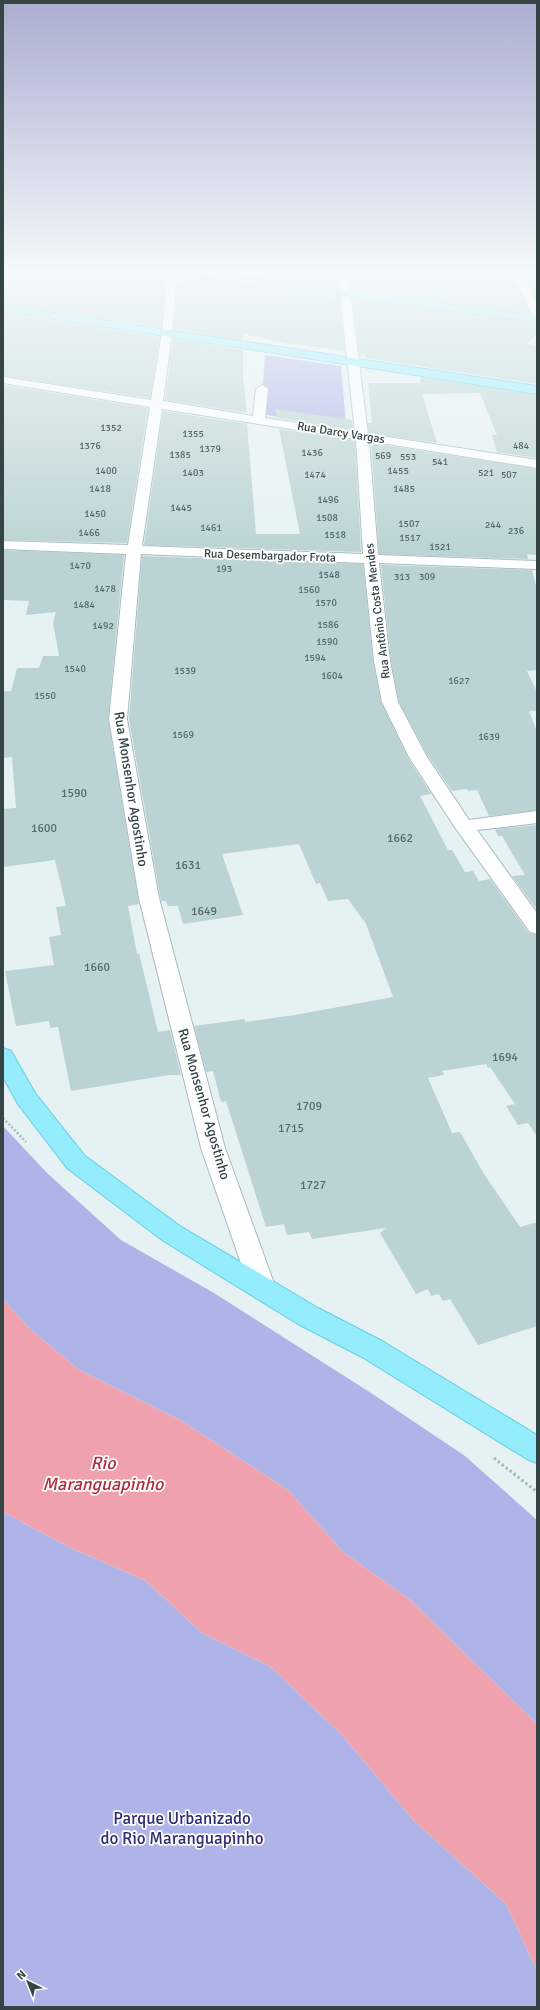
<svg xmlns="http://www.w3.org/2000/svg" width="540" height="2010" viewBox="0 0 540 2010" font-family="Signika,sans-serif">
	<style>
		.green { fill: #aeb4e7 }
		.water { fill: #efa2ad }
		.building { fill: #bbd3d4 }
		.lines { fill: none; stroke-linecap: round; stroke-linejoin: round }
		.minor-casing { stroke: #a8bbbe; stroke-width: 2 }
		.major-casing { stroke: #64cfe2; stroke-width: 2 }
		.path-far1 { stroke: #9abcc0; stroke-width: 2.5; stroke-dasharray: 2 2; stroke-linecap: butt }
		.path { stroke: #9abcc0; stroke-width: 3; stroke-dasharray: 2.5 2.5; stroke-linecap: butt }
		.minor { fill: #fff; fill-rule: evenodd }
		.major { fill: #94ecfd; fill-rule: evenodd }
		.labels { text-anchor: middle; dominant-baseline: central; stroke-width: 3.5; stroke-linejoin: round; paint-order: stroke }
		.far-number-label { font-size: 10px; fill: #566869 }
		.far-street-label { font-size: 12px; fill: #354445; stroke: #fff }
		.number-label { font-size: 12px; fill: #566869 }
		.street-label { font-size: 14px; fill: #354445; stroke: #fff }
		.near-park-label { font-size: 17px; fill: #2f2976; stroke: #fff }
		.near-water-label { font-size: 18px; font-style: italic; fill: #b02f3f; stroke: #fff }
	</style>
	<rect width="100%" height="100%" fill="#e6f1f3"/>
	<path class="green" d="M 265,355 L 341,366 L 346,424 L 336,427 L 261,414 Z
		M 3,1126 L 47,1173 L 121,1240 L 214,1293 L 371,1393 L 465,1456 L 537,1520 L 537,1724 L 409,1599 L 343,1552 L 288,1490 L 180,1420 L 79,1370 L 30,1329 L 3,1299 Z
		M 3,1512 L 67,1546 L 146,1581 L 202,1633 L 271,1667 L 342,1735 L 414,1821 L 506,1904 L 537,1971 L 537,2007 L 3,2007 Z"/>
	<path class="water" d="M 3,1299 L 30,1329 L 79,1370 L 180,1420 L 288,1490 L 343,1552 L 409,1599 L 537,1724 L 537,1971 L 506,1904 L 414,1821 L 342,1735 L 271,1667 L 202,1633 L 146,1581 L 67,1546 L 3,1512 Z"/>
	<path class="building" d="M 13,275 L 165,275 L 161,327 L 3,304 L 3,293 Z
		M 178,275 L 196,275 L 202,279 L 339,298 L 345,351 L 286,343 L 243,334 L 243,340 L 174,329 Z
		M 242,275 L 337,275 L 338,288 Z
		M 350,275 L 513,277 L 530,314 L 351,290 Z
		M 527,277 L 537,277 L 537,300 Z
		M 353,299 L 537,323 L 537,334 L 527,344 L 537,346 L 537,384 L 365,358 L 365,355 L 359,353 Z
		M 3,313 L 160,337 L 150,398 L 3,376 Z
		M 173,339 L 243,350 L 243,383 L 244,383 L 247,413 L 165,400 Z
		M 421,377 L 537,395 L 537,458 L 497,452 L 492,435 L 497,435 L 480,393 L 422,394 L 437,443 L 369,433 L 368,423 L 372,423 L 368,383 L 419,383 L 420,386 Z
		M 3,385 L 148,408 L 127,543 L 3,540 Z
		M 275,409 L 352,420 L 353,430 L 277,418 Z
		M 163,411 L 247,424 L 256,534 L 300,534 L 279,429 L 355,440 L 361,552 L 144,545 Z
		M 371,443 L 537,469 L 537,555 L 527,554 L 528,559 L 379,554 Z
		M 3,550 L 124,555 L 108,719 L 139,904 L 128,906 L 137,954 L 139,953 L 158,1032 L 170,1030 L 181,1075 L 169,1075 L 71,1091 L 58,1027 L 50,1028 L 49,1021 L 16,1026 L 5,971 L 54,965 L 49,937 L 61,935 L 56,907 L 66,906 L 55,860 L 3,867 L 3,809 L 16,808 L 12,757 L 3,758 L 3,691 L 11,691 L 17,668 L 39,668 L 43,656 L 59,656 L 53,623 L 56,612 L 26,615 L 29,601 L 3,600 Z
		M 142,556 L 363,564 L 373,661 L 381,702 L 408,758 L 431,794 L 420,796 L 448,850 L 452,850 L 465,872 L 473,871 L 479,881 L 490,879 L 529,933 L 537,935 L 537,1136 L 528,1123 L 518,1125 L 506,1106 L 515,1104 L 490,1067 L 488,1068 L 486,1064 L 442,1071 L 444,1075 L 428,1078 L 452,1133 L 460,1132 L 484,1174 L 520,1227 L 537,1222 L 537,1326 L 478,1345 L 450,1299 L 443,1301 L 439,1294 L 431,1296 L 428,1289 L 416,1294 L 380,1233 L 386,1228 L 312,1239 L 309,1232 L 287,1235 L 284,1224 L 266,1227 L 226,1101 L 221,1102 L 213,1071 L 206,1072 L 194,1026 L 245,1019 L 245,1022 L 295,1015 L 393,997 L 366,924 L 348,899 L 328,901 L 320,883 L 316,884 L 299,844 L 222,854 L 243,915 L 183,924 L 178,906 L 168,906 L 166,901 L 161,901 L 129,719 Z
		M 381,565 L 532,570 L 537,589 L 537,670 L 527,671 L 537,692 L 537,711 L 529,711 L 537,732 L 537,810 L 489,816 L 477,790 L 468,791 L 467,789 L 452,791 L 428,756 L 399,702 L 391,661 Z
		M 537,825 L 537,910 L 512,876 L 525,875 L 502,836 L 498,836 L 495,829 Z"/>
	<g class="lines">
		<defs>
			<path id="minor" d="M 3,275 L 10,275 L 8,283 L 3,286 Z
				M 167,275 L 177,275 L 172,333 L 163,401 L 253,416 L 256,389 L 262,385 L 268,389 L 265,418 L 355,432 L 338,275 L 348,275 L 368,434 L 537,460 L 537,468 L 369,441 L 378,555 L 537,561 L 537,569 L 379,563 L 390,661 L 398,702 L 427,757 L 469,820 L 537,811 L 537,823 L 477,830 L 537,913 L 537,934 L 530,932 L 454,826 L 409,757 L 382,702 L 374,661 L 364,563 L 141,554 L 127,719 L 159,898 L 225,1148 L 276,1289 L 272,1296 L 263,1299 L 254,1296 L 250,1289 L 201,1148 L 139,898 L 109,719 L 126,554 L 3,549 L 3,541 L 128,545 L 150,407 L 3,383 L 3,377 L 151,400 L 162,333 ZM 162,409 L 356,439 L 363,554 L 142,546 Z
				M 514,275 L 524,275 L 537,304 L 537,318 L 532,315 Z"/>
			<path id="major" d="M 197,275 L 228,275 L 537,316 L 537,322 L 202,278 Z
				M 3,305 L 537,386 L 537,394 L 3,311 Z
				M 3,1048 L 11,1051 L 35,1093 L 85,1156 L 180,1226 L 318,1308 L 382,1341 L 537,1435 L 537,1463 L 527,1459 L 362,1357 L 298,1324 L 162,1240 L 67,1168 L 18,1104 L 3,1077 Z"/>
		</defs>
		<use href="#minor" class="minor-casing"/>
		<use href="#major" class="major-casing"/>
		<path class="path-far1" d="M 3,1118 L 26,1142"/>
		<path class="path" d="M 494,1458 L 537,1492"/>
		<use href="#minor" class="minor"/>
		<use href="#major" class="major"/>
	</g>
	<linearGradient id="sky" x2="0" y2="1"><stop stop-color="#abadd0"/><stop offset="0.49" stop-color="#f4f9fa"/><stop offset="1" stop-color="#f4f9fa" stop-opacity="0"/></linearGradient>
	<rect width="540" height="557" fill="url(#sky)"/>
	<g class="labels">
		<g class="far-number-label">
			<text x="111" y="428">1352</text>
			<text x="193" y="434">1355</text>
			<text x="90" y="446">1376</text>
			<text x="521" y="446">484</text>
			<text x="210" y="449">1379</text>
			<text x="312" y="453">1436</text>
			<text x="180" y="455">1385</text>
			<text x="383" y="456">569</text>
			<text x="408" y="457">553</text>
			<text x="440" y="462">541</text>
			<text x="106" y="471">1400</text>
			<text x="398" y="471">1455</text>
			<text x="193" y="473">1403</text>
			<text x="486" y="473">521</text>
			<text x="315" y="475">1474</text>
			<text x="509" y="475">507</text>
			<text x="100" y="489">1418</text>
			<text x="404" y="489">1485</text>
			<text x="328" y="500">1496</text>
			<text x="181" y="508">1445</text>
			<text x="95" y="514">1450</text>
			<text x="327" y="518">1508</text>
			<text x="409" y="524">1507</text>
			<text x="493" y="525">244</text>
			<text x="211" y="528">1461</text>
			<text x="516" y="531">236</text>
			<text x="89" y="533">1466</text>
			<text x="335" y="535">1518</text>
			<text x="410" y="538">1517</text>
			<text x="440" y="547">1521</text>
			<text x="80" y="566">1470</text>
			<text x="224" y="569">193</text>
			<text x="329" y="575">1548</text>
			<text x="402" y="577">313</text>
			<text x="427" y="577">309</text>
			<text x="105" y="589">1478</text>
			<text x="309" y="590">1560</text>
			<text x="326" y="603">1570</text>
			<text x="84" y="605">1484</text>
			<text x="328" y="625">1586</text>
			<text x="103" y="626">1492</text>
			<text x="327" y="642">1590</text>
			<text x="315" y="658">1594</text>
			<text x="75" y="669">1540</text>
			<text x="185" y="671">1539</text>
			<text x="332" y="676">1604</text>
			<text x="459" y="681">1627</text>
			<text x="45" y="696">1550</text>
			<text x="183" y="735">1569</text>
			<text x="489" y="737">1639</text>
		</g>
		<g class="far-street-label">
			<text transform="translate(341 433) rotate(9)">Rua Darcy Vargas</text>
			<text transform="translate(270 556) rotate(2)">Rua Desembargador Frota</text>
			<text transform="translate(378 611) rotate(-97)">Rua Antônio Costa Mendes</text>
		</g>
		<g class="number-label">
			<text x="74" y="793">1590</text>
			<text x="44" y="828">1600</text>
			<text x="400" y="838">1662</text>
			<text x="188" y="865">1631</text>
			<text x="204" y="911">1649</text>
			<text x="97" y="967">1660</text>
			<text x="505" y="1057">1694</text>
			<text x="309" y="1106">1709</text>
			<text x="291" y="1128">1715</text>
			<text x="313" y="1185">1727</text>
		</g>
		<g class="street-label">
			<text transform="translate(131 789) rotate(81)">Rua Monsenhor Agostinho</text>
			<text transform="translate(204 1104) rotate(74)">Rua Monsenhor Agostinho</text>
		</g>
		<g class="near-park-label">
			<text x="182" y="1818">Parque Urbanizado<tspan x="182" dy="20">do Rio Maranguapinho</tspan></text>
		</g>
		<g class="near-water-label">
			<text x="103" y="1463">Rio<tspan x="103" dy="21">Maranguapinho</tspan></text>
		</g>
	</g>
	<rect width="540" height="2010" fill="none" stroke="#354445" stroke-width="8"/>
	<g transform="translate(28 1982) rotate(317)" stroke="#ffffff" stroke-width="3" paint-order="stroke">
	<path d="M0-3L7 15L0 10L-7 15Z" fill="#354445"/>
	<text y="-6" font-size="11" font-weight="bold" text-anchor="middle" fill="#354445">N</text>
	</g>
</svg>
